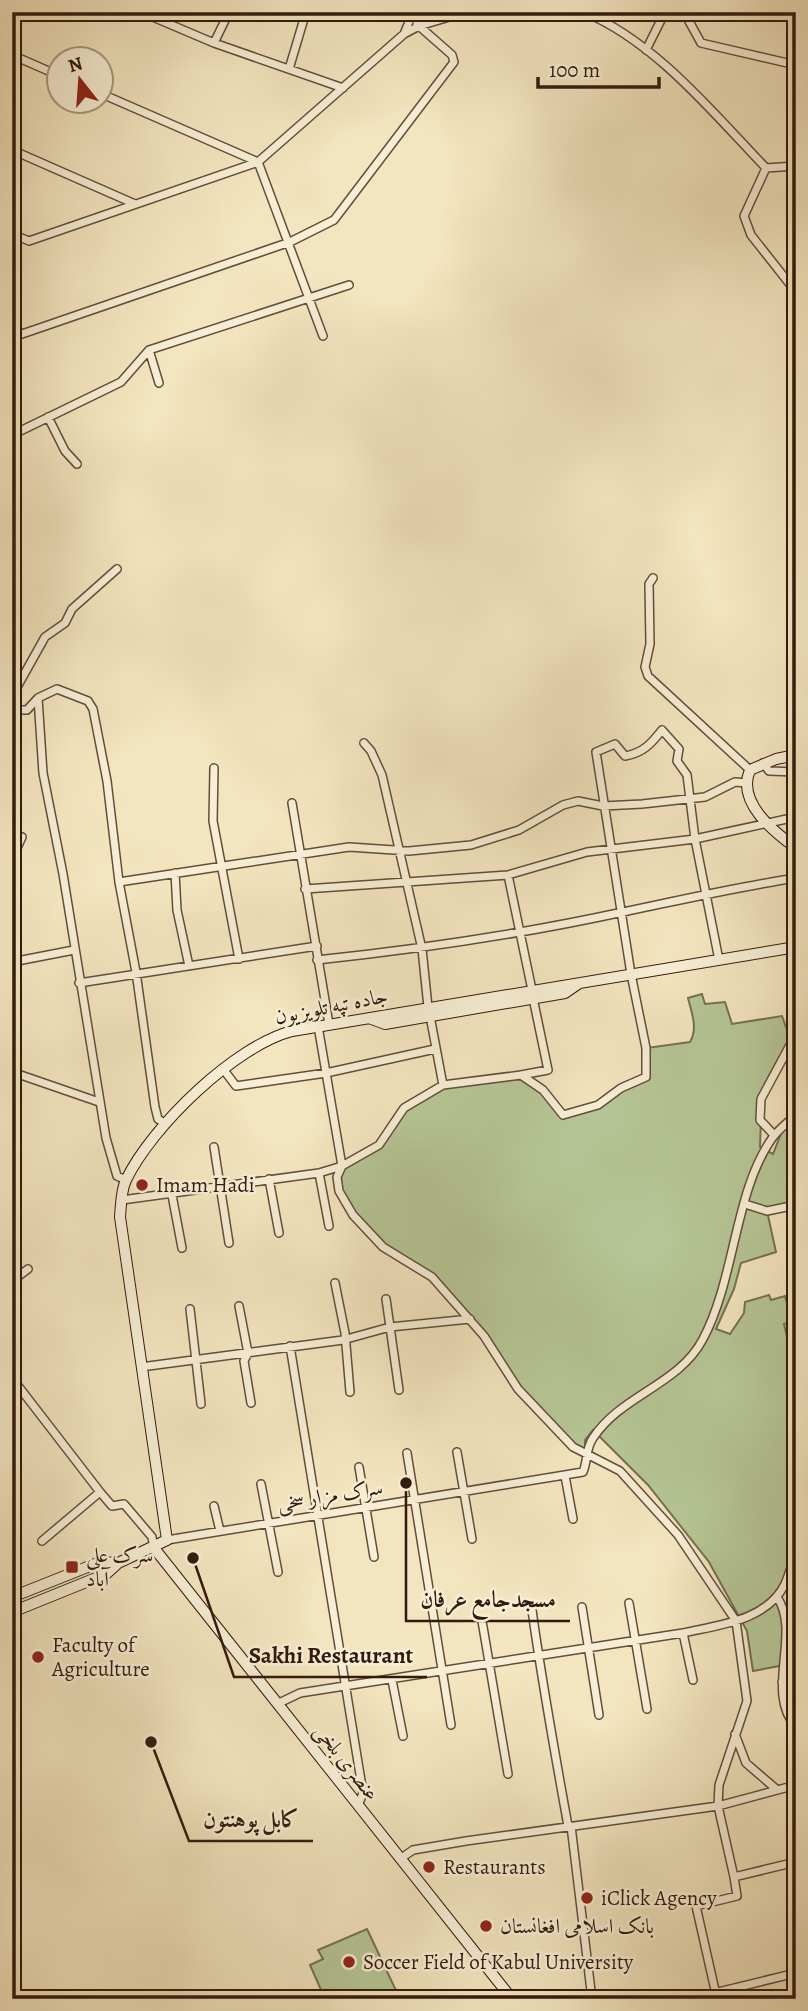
<svg xmlns="http://www.w3.org/2000/svg" width="808" height="2011" viewBox="0 0 808 2011" font-family="Alegreya,Amiri,serif">
	<style>
		.green { fill: #b6c696; stroke: #747052; stroke-width: 2 }
		.lines { fill: none; stroke-linecap: round; stroke-linejoin: round }
		.street-casing { stroke: #634d3a; stroke-width: 10 }
		.secondary-casing { stroke: #331a0d; stroke-width: 12 }
		.street { stroke: #f7eed5; stroke-width: 7 }
		.secondary { stroke: #f7eed5; stroke-width: 10 }
		.poi-dot { fill: #8f2418; stroke: #f7eed5; stroke-width: 2.5 }
		.labels { text-anchor: middle; dominant-baseline: central; stroke-width: 5; stroke-linejoin: round; paint-order: stroke }
		.street-label { font-size: 21px; fill: #331a0d; stroke: #f7eed5 }
		.poi-label { font-size: 21px; fill: #331a0d; stroke: #f7eed5; text-anchor: start }
		.leader { fill: none; stroke: #331a0d; stroke-width: 2.5 }
		.callout-dot { fill: #331a0d; stroke: #f7eed5; stroke-width: 2.5 }
		.callout-label { font-size: 23px; text-anchor: middle; font-weight: bold; fill: #331a0d; stroke: #f7eed5; stroke-width: 5; stroke-linejoin: round; paint-order: stroke }
	</style>
	<rect width="100%" height="100%" fill="#f3e5bf"/>
	<filter id="stains"><feTurbulence type="fractalNoise" baseFrequency=".00286" numOctaves="4"/><feColorMatrix values="0 0 0 0 .2 0 0 0 0 .09 0 0 0 0 .02 0 0 0 .5 -.17"/></filter>
	<radialGradient id="worn" r=".72"><stop offset=".6" stop-color="#630" stop-opacity="0"/><stop offset="1" stop-color="#630" stop-opacity=".3"/></radialGradient>
	<path class="green" d="M 702,994 L 705,1004 L 725,1002 L 732,1024 L 782,1016 L 790,1038 L 762,1092 L 760,1147 L 773,1154 L 786,1121 L 796,1111 L 796,1205 L 767,1211 L 776,1252 L 741,1263 L 734,1289 L 716,1329 L 730,1334 L 744,1313 L 745,1302 L 769,1295 L 771,1300 L 785,1296 L 792,1322 L 784,1324 L 796,1376 L 796,1549 L 787,1581 L 772,1597 L 782,1610 L 785,1665 L 753,1671 L 747,1631 L 709,1562 L 648,1485 L 593,1430 L 585,1440 L 585,1452 L 573,1447 L 518,1389 L 499,1357 L 432,1277 L 394,1256 L 353,1215 L 339,1191 L 342,1166 L 379,1145 L 404,1108 L 443,1085 L 501,1076 L 528,1079 L 563,1115 L 598,1105 L 646,1077 L 646,1048 L 690,1042 C 698,1028 692,1014 688,998 Z
		M 367,1929 L 400,1999 L 325,1999 L 310,1965 L 323,1959 L 318,1950 Z"/>
	<g class="lines">
		<defs>
			<path id="street" d="M 141,12 L 214,43 L 343,88
				M 584,12 C 657,43 712,112 766,168 L 796,166
				M 684,12 L 701,43 L 796,65
				M 417,24 L 419,26 L 466,12
				M 214,43 L 229,12
				M 646,50 L 665,12
				M 12,55 L 60,76
				M 289,69 L 306,12
				M 102,94 L 258,162 L 323,336
				M 12,150 L 135,204
				M 766,168 L 744,216 L 751,235 L 796,292
				M 12,234 L 29,241 L 258,162 L 404,34 L 411,17 L 408,12
				M 12,330 L 22,334 L 290,242 L 334,220 L 454,62 L 452,55 L 419,26 L 404,34
				M 149,350 L 159,383
				M 48,417 L 65,451 L 77,464
				M 12,435 L 121,382 L 149,350 L 349,285
				M 653,578 L 649,584 L 650,644 L 645,667 L 648,676 L 750,770
				M 12,696 L 45,637 L 65,623 L 72,609 L 117,569
				M 12,710 L 27,710 L 38,698
				M 364,743 L 371,751 L 382,775 L 422,949 L 428,1007
				M 763,763 L 769,771 L 796,772
				M 214,768 L 213,821 L 239,959
				M 292,803 L 329,1024
				M 12,837 L 22,837 L 12,859
				M 175,873 L 177,910 L 189,966
				M 508,875 L 532,990
				M 119,882 L 349,847 L 409,851 L 471,845 L 519,830 L 563,805 L 578,801 L 603,806 L 642,804 L 705,797 L 735,782 L 747,783
				M 305,889 L 508,875 L 587,852 L 695,839 L 796,817
				M 317,960 C 420,949 522,934 623,912 C 681,900 737,887 796,878
				M 719,960 L 695,839 L 687,775 L 677,761 L 679,749 L 662,730 C 651,744 643,753 625,756 L 615,744 L 596,752 L 631,974 L 646,1048 L 646,1077 L 621,1088 L 598,1105 L 563,1115 L 543,1090 L 521,1075 L 443,1085 L 404,1108 L 379,1145 L 342,1166 L 337,1177 L 339,1191 L 353,1215 L 383,1247 L 432,1277 L 484,1336 L 518,1389 L 573,1447 L 620,1471 L 678,1535 L 736,1621 L 747,1701 L 719,1785 L 718,1806 L 734,1877
				M 12,962 L 74,950
				M 79,983 L 317,946
				M 430,1016 L 443,1085
				M 318,1026 L 342,1166
				M 223,1069 L 236,1086 L 326,1073 L 435,1049
				M 12,1072 L 99,1102
				M 521,1075 L 548,1070 L 533,998
				M 774,1135 L 760,1120 L 761,1099 L 796,1034
				M 214,1147 L 229,1243
				M 319,1173 L 329,1226
				M 269,1179 L 279,1233
				M 126,1180 L 117,1176 L 106,1138 L 63,874 L 43,773 L 38,698 L 57,689 L 88,701 L 93,709 L 107,781 L 119,882 L 136,972 L 155,1107 L 158,1119 L 166,1124
				M 172,1195 L 182,1248
				M 122,1200 L 319,1173 L 342,1166
				M 745,1204 L 767,1211 L 796,1205
				M 12,1281 L 28,1269
				M 335,1283 L 345,1333 L 350,1392
				M 386,1299 L 399,1390
				M 239,1306 L 248,1353 L 244,1361 L 251,1403
				M 190,1309 L 201,1404
				M 290,1346 L 363,1793 L 358,1806
				M 141,1367 L 343,1340 L 390,1327 L 470,1319
				M 12,1378 L 100,1492 L 112,1506 L 124,1504 L 152,1537 L 154,1548
				M 457,1452 L 472,1539
				M 407,1453 L 451,1725
				M 359,1467 L 374,1557
				M 565,1476 L 573,1519
				M 261,1484 L 278,1572
				M 214,1506 L 220,1531
				M 167,1540 L 583,1472 C 588,1460 585,1450 593,1438 C 621,1395 679,1385 703,1339 C 736,1277 734,1191 773,1137 C 779,1129 788,1122 796,1115
				M 42,1541 L 100,1492
				M 777,1597 C 802,1633 764,1692 796,1727
				M 629,1603 L 647,1709
				M 582,1607 L 599,1715
				M 532,1610 C 542,1683 555,1754 568,1826
				M 482,1621 L 508,1774
				M 683,1633 L 693,1680
				M 392,1680 L 403,1736
				M 782,1682 L 796,1681
				M 277,1704 L 300,1693 L 683,1633 C 718,1625 767,1621 785,1584 C 789,1575 792,1563 796,1553
				M 735,1734 L 746,1763 L 775,1788
				M 571,1826 L 592,1999
				M 400,1859 L 413,1850 L 466,1841 L 718,1806 L 796,1785
				M 689,1999 L 796,1973
				M 717,1999 L 696,1906 L 737,1896 L 734,1877 L 796,1862"/>
			<path id="secondary" d="M 796,755 L 776,759 L 750,770 C 736,802 774,832 796,848
				M 369,1018 L 385,1024 L 565,993 L 578,984
				M 154,1548 L 512,1999
				M 12,1597 L 100,1562 L 118,1563 L 167,1540 L 120,1217 C 121,1205 121,1190 126,1180 C 152,1126 235,1046 292,1031 L 796,947
				M 12,1612 L 106,1574 L 118,1563"/>
		</defs>
		<use href="#street" class="street-casing"/>
		<use href="#secondary" class="secondary-casing"/>
		<use href="#street" class="street"/>
		<use href="#secondary" class="secondary"/>
	</g>
	<g class="poi-dot">
		<circle cx="142" cy="1185" r="7"/>
		<rect x="65" y="1560" width="14" height="14" rx="3.5"/>
		<circle cx="38" cy="1657" r="7"/>
		<circle cx="429" cy="1867" r="7"/>
		<circle cx="587" cy="1898" r="7"/>
		<circle cx="486" cy="1926" r="7"/>
		<circle cx="349" cy="1962" r="7"/>
	</g>
	<g class="labels">
		<g class="street-label">
			<text transform="translate(331 1006) rotate(-11)">جاده تپه تلویزیون</text>
			<text transform="translate(330 1495) rotate(-9)">سرک مزار سخی</text>
			<text transform="translate(347 1762) rotate(52)">عنصری بلخی</text>
		</g>
		<g class="poi-label">
			<text x="156" y="1185">Imam Hadi</text>
			<text x="86" y="1555">سرک علی<tspan x="86" dy="24">آباد</tspan></text>
			<text x="52" y="1645">Faculty of<tspan x="52" dy="24">Agriculture</tspan></text>
			<text x="443" y="1867">Restaurants</text>
			<text x="601" y="1898">iClick Agency</text>
			<text x="500" y="1926">بانک اسلامی افغانستان</text>
			<text x="363" y="1962">Soccer Field of Kabul University</text>
		</g>
	</g>
	<path class="leader" d="M406 1483L406 1621H570M193 1558L234 1677H427M151 1742L189 1841H313"/>
	<g class="callout-dot">
		<circle cx="406" cy="1483" r="7"/>
		<circle cx="193" cy="1558" r="7"/>
		<circle cx="151" cy="1742" r="7"/>
	</g>
	<g class="callout-label">
		<text x="488" y="1607">مسجدجامع عرفان</text>
		<text x="331" y="1663">Sakhi Restaurant</text>
		<text x="251" y="1827">کابل پوهنتون</text>
	</g>
	<rect width="808" height="2011" fill="none" stroke="#f3e5bf" stroke-width="42"/>
	<rect x="14" y="14" width="780" height="1983" fill="none" stroke="#331a0d" stroke-width="3.5"/>
	<rect x="21" y="21" width="766" height="1969" fill="none" stroke="#331a0d" stroke-width="2"/>
	<g transform="translate(80 80) rotate(343)"><circle r="33" fill="#f7eed5" stroke="#a99985" stroke-width="2"/>
	<path d="M0-5L12 26L0 18L-12 26Z" fill="#8f2418"/>
	<text y="-10" font-size="19" font-weight="bold" text-anchor="middle" fill="#331a0d">N</text>
	</g>
	<path d="M538 77v10h121v-10" fill="none" stroke="#331a0d" stroke-width="3.5"/>
	<text x="549" y="77" font-size="21" fill="#331a0d" stroke="#f7eed5" stroke-width="5" paint-order="stroke">100 m</text>
	<rect width="100%" height="100%" filter="url(#stains)"/>
	<rect width="100%" height="100%" fill="url(#worn)"/>
</svg>
